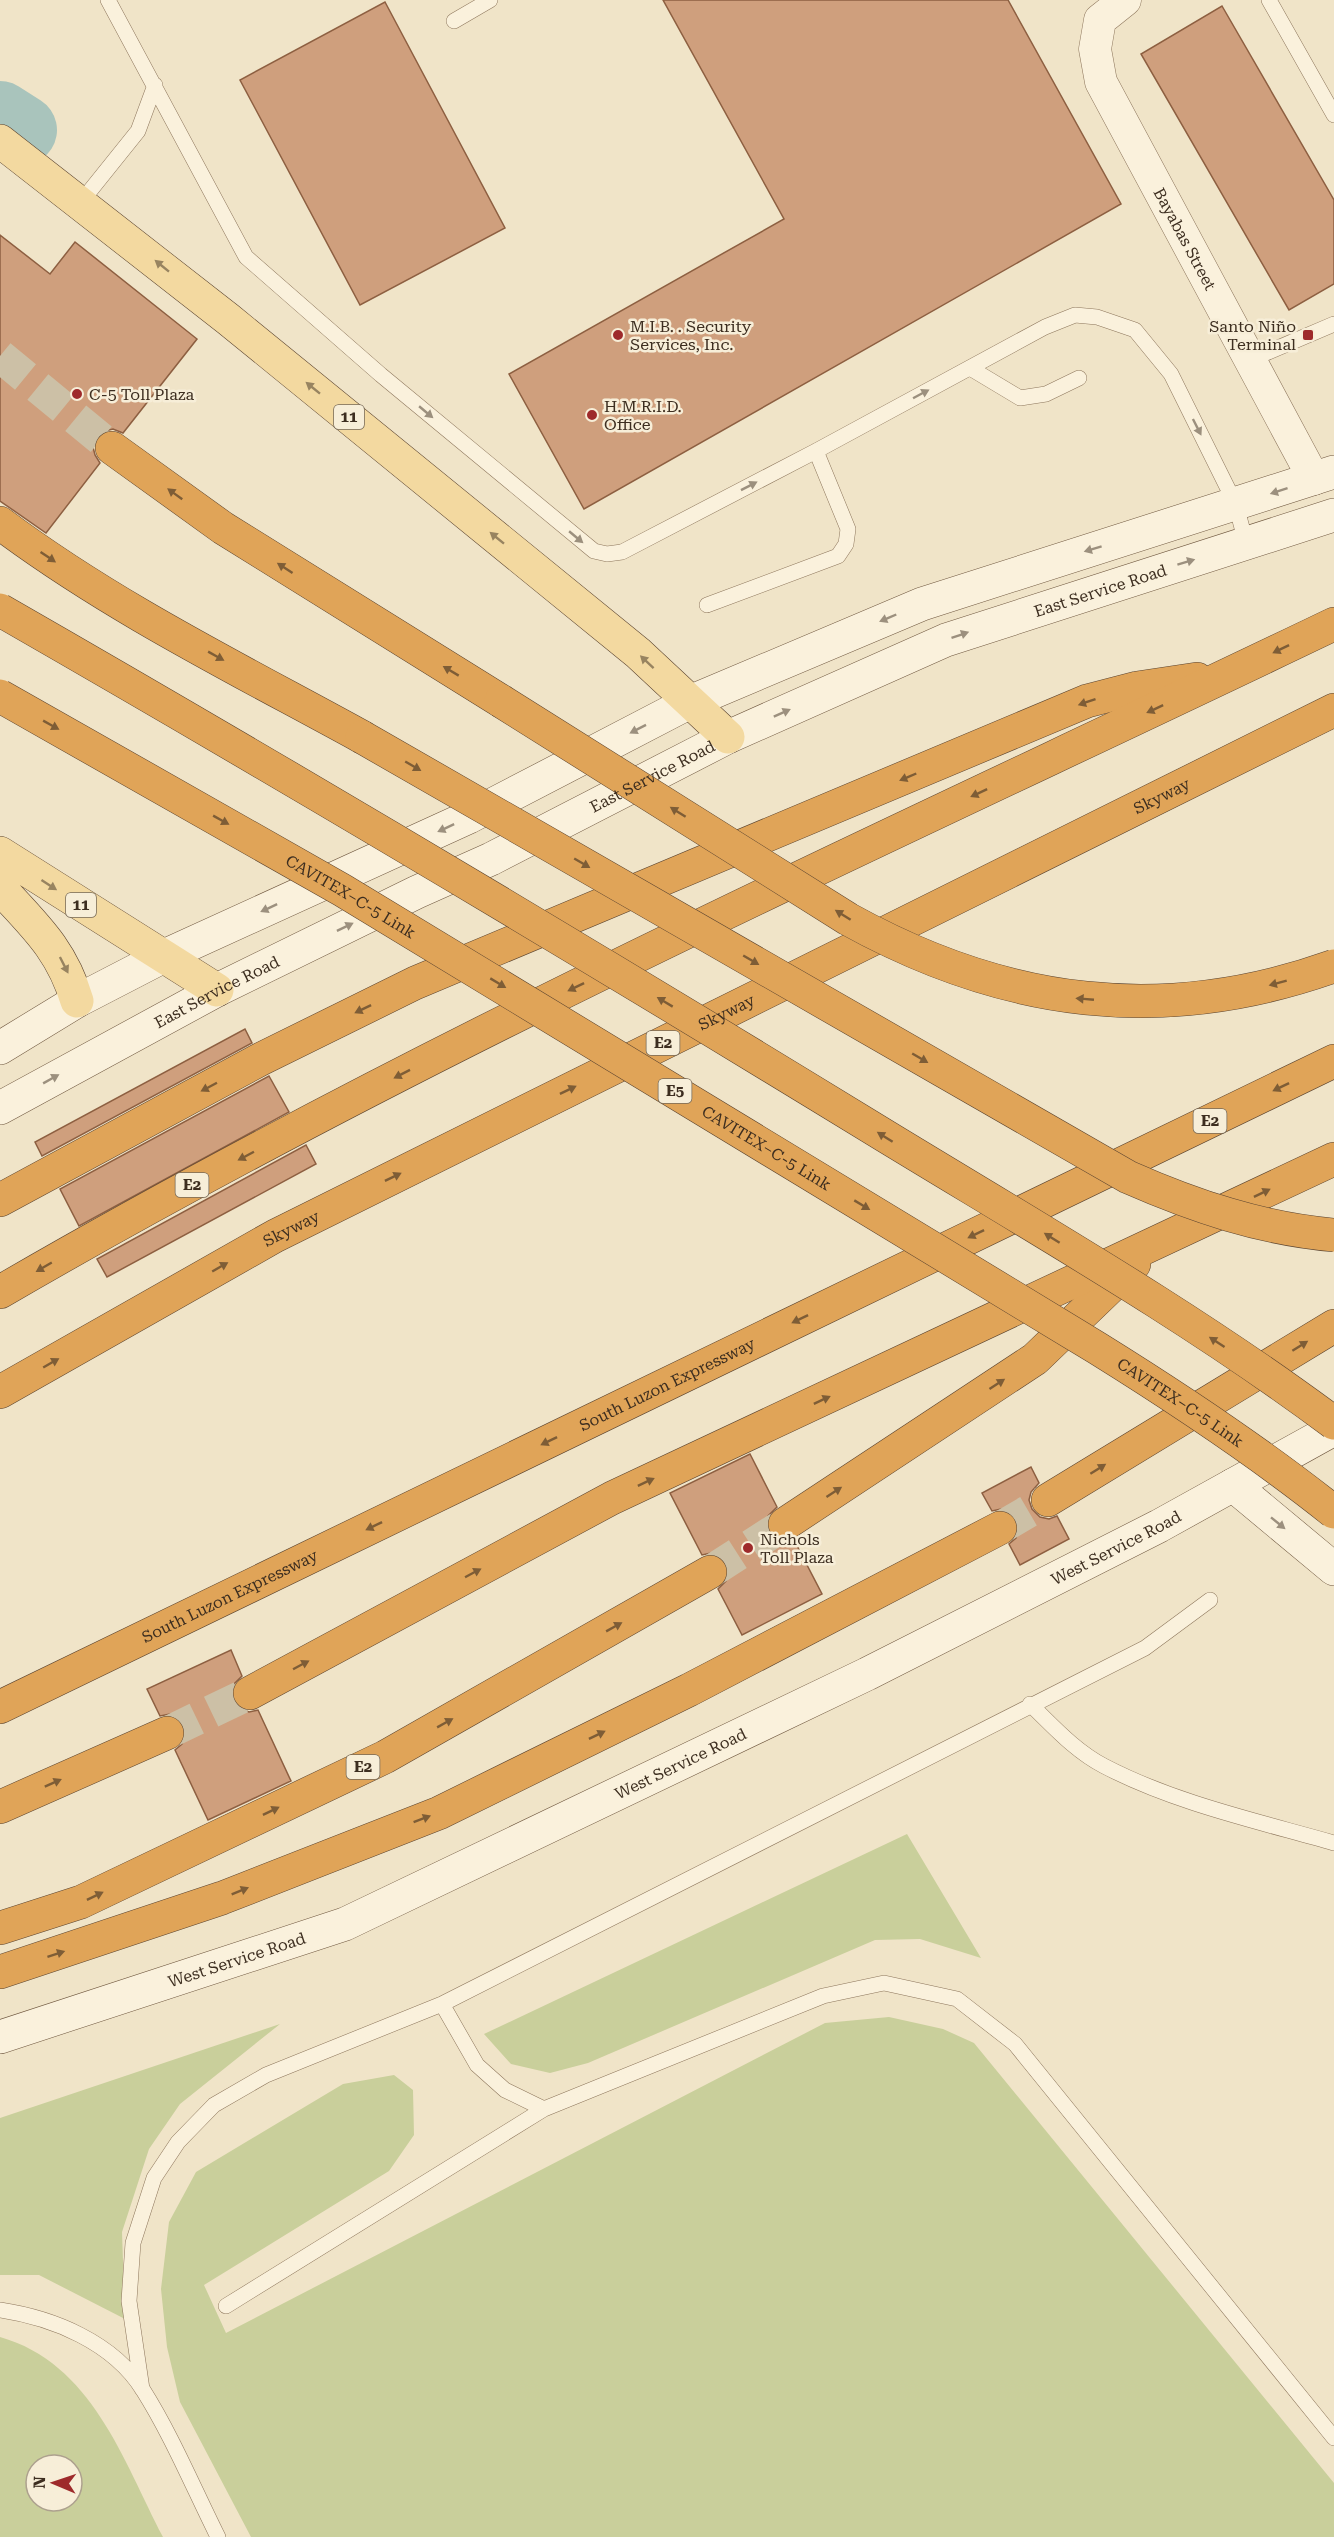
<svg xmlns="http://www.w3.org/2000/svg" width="1334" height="2537" viewBox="0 0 1334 2537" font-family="'Roboto Serif',serif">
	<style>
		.green { fill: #c9cf9b; fill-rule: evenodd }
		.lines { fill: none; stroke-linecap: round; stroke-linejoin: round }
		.river { stroke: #a9c4bc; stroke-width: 70 }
		.building { fill: #cf9f7d; stroke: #8d5f41; stroke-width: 1.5 }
		.highway-tunnel { stroke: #ccc0a6; stroke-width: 33; stroke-dasharray: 33 16; stroke-linecap: butt }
		.lane-casing { stroke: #8d765c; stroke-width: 16 }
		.street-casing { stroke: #8d765c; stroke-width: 33 }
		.secondary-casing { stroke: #6f573f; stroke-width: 34 }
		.primary-casing { stroke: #5b4430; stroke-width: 34 }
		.highway-casing { stroke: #5b4430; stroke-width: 34 }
		.lane { stroke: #faf1dc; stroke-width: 15 }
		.street { stroke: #faf1dc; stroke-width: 32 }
		.secondary { stroke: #faf1dc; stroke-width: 33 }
		.primary { stroke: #f3d9a0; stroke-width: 33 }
		.highway { stroke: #e0a458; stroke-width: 33 }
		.highway-bridge-casing { stroke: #5b4430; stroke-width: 34; stroke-linecap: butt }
		.highway-bridge { stroke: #e0a458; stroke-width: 33 }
		.oneway { fill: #988460 }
		.oneway2 { fill: #9c907e }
		.oneway3 { fill: #7e5d36 }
		.poi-dot { fill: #9e2a2b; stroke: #f7eed8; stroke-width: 2 }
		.labels { text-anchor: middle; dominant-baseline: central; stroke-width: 5; stroke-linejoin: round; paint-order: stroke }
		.shield { fill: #f7eed8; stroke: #756857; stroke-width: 1.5 }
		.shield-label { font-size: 15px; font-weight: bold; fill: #3d2e20 }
		.street-label { font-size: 16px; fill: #3d2e20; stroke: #f7eed8 }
		.poi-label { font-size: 16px; fill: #3d2e20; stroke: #f7eed8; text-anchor: start }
	</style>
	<rect width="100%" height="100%" fill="#f0e4c8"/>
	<path class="green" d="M 907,1834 L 981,1958 L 920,1939 L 875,1940 L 588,2063 L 550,2073 L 511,2064 L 484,2034 Z
		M 889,2017 L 943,2029 L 974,2043 L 1334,2483 L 1334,2537 L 251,2537 L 180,2402 L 167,2347 L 161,2289 L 169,2222 L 196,2172 L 343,2084 L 394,2075 L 413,2090 L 414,2135 L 389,2171 L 204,2285 L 226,2333 L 825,2023 Z
		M 280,2024 L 180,2104 L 149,2149 L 122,2232 L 125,2319 L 39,2275 L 0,2275 L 0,2118 Z
		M 0,2337 C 92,2363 123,2460 163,2537 L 0,2537 ZM 36,2465 L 72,2465 L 72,2501 L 36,2501 Z"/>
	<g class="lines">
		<path class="river" d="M 0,116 L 22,130"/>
	</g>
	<path class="building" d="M 663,0 L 1008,0 L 1121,204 L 584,509 L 509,374 L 784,219 Z
		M 385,2 L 505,228 L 360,305 L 240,80 Z
		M 1222,6 L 1334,200 L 1334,284 L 1289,310 L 1141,54 Z
		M 0,235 L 50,274 L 75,242 L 197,339 L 123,433 L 113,429 L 105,431 L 97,437 L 93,447 L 95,455 L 100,463 L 46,533 L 0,501 Z
		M 245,1029 L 252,1043 L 42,1156 L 35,1142 Z
		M 269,1076 L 289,1112 L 79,1226 L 60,1189 Z
		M 306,1145 L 316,1164 L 107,1277 L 97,1259 Z
		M 750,1454 L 777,1507 L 768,1516 L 766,1525 L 769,1534 L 777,1541 L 794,1540 L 822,1594 L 742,1635 L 718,1589 L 726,1581 L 729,1573 L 727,1563 L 719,1556 L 711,1553 L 702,1555 L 670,1493 Z
		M 1031,1467 L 1039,1483 L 1031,1492 L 1029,1500 L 1032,1509 L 1040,1517 L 1049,1519 L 1057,1516 L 1069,1539 L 1020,1565 L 1009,1544 L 1016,1538 L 1019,1529 L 1016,1519 L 1011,1513 L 1001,1509 L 992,1511 L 982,1493 Z
		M 231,1650 L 242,1676 L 234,1684 L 231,1692 L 233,1701 L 241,1709 L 249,1712 L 258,1710 L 291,1781 L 208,1820 L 175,1750 L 182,1744 L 186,1736 L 184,1725 L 178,1718 L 170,1714 L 160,1716 L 147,1689 Z"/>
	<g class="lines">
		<path class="highway-tunnel" d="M 0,356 L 112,448
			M 1000,1528 L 1048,1500
			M 710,1572 L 785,1524
			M 167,1733 L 250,1693"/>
		<defs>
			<path id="lane" d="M 108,0 L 246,257 L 381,375 L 594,551 L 607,554 L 622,552 L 816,451 L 1045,327 L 1075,315 L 1097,317 L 1135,330 L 1171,374 L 1236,505 L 1246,543
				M 1269,0 L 1334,115
				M 454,21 L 490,0
				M 81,202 L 138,131 L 155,85
				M 1252,359 L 1334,324
				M 970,368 L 1020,398 L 1046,394 L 1079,378
				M 707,605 L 838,556 L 846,544 L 848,529 L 816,451
				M 1030,1704 C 1053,1726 1075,1751 1104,1766 C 1175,1803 1257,1821 1334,1843
				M 442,2004 L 477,2065 L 505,2090 L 544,2109
				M 226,2306 L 544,2109 L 823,1996 L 884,1983 L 957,1999 L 1015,2044 L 1334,2438
				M 0,2310 C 53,2318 113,2342 143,2390 C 172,2436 194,2489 218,2537
				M 142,2389 L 129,2301 L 133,2243 L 154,2178 L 178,2142 L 214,2105 L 266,2075 L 442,2004 L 1145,1648 L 1210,1600"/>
			<g id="street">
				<path id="s1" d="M 1125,0 L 1100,20 L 1095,49 L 1101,82 L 1314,479"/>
			</g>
			<g id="secondary">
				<path d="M 0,1048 L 77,1001 L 162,957 L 469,817 L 690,702 L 922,604 L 1334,472"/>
				<path id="s2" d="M 0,1108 L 217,990 L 417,892 L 491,859 L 728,737 L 946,640 L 1334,515"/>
				<path d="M 1233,1485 L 1334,1569"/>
				<path id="s3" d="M 0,2037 L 345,1924 L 867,1674 L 1159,1526 L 1334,1429"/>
			</g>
			<path id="primary" d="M 0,141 L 228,319 L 638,653 L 728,737
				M 0,853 L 217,990
				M 0,888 C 35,926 62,950 77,1001"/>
			<g id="highway">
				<path d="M 112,448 L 223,528 L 501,701"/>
				<path d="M 0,523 C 112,607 240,670 362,737"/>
				<path d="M 0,1200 L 261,1059 L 415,983 L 1087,701 L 1137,688 L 1197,679"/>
				<path d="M 0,1292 C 430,1042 886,839 1334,624"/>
				<path id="s4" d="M 0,1392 L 275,1236 L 1334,710"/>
				<path d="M 1048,1500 L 1334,1326"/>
				<path d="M 785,1524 L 1035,1359 L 1134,1264"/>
				<path d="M 250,1693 L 612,1498 L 1334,1159"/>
				<path id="s5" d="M 0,1707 L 1334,1061"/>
				<path d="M 0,1807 L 167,1733"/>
				<path d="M 0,1928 L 81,1902 L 385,1757 L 710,1572"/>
				<path d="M 0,1972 L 222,1898 L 439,1813 L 689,1690 L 1000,1528"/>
			</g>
		</defs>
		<use href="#lane" class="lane-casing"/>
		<use href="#street" class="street-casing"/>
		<use href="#secondary" class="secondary-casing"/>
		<use href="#primary" class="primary-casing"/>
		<use href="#highway" class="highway-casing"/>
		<use href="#lane" class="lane"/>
		<use href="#street" class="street"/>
		<use href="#secondary" class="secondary"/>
		<use href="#primary" class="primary"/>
		<use href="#highway" class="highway"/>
		<defs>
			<g id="highway-bridge">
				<path d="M 0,610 C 291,777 578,948 864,1123 C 1022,1220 1185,1312 1334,1423"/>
				<path id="s6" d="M 0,696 L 342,890 L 1097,1348 C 1179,1399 1259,1452 1334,1512"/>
				<path d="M 501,701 L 848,919 C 1005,1006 1163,1027 1334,966"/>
				<path d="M 362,737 L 1128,1177 C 1194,1206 1262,1229 1334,1235"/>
			</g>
		</defs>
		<use href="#highway-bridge" class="highway-bridge-casing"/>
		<use href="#highway-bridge" class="highway-bridge"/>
	</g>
	<defs><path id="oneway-solid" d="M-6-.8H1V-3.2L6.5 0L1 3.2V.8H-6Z" transform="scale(1.5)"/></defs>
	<g class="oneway">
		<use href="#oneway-solid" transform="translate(162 266) rotate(-141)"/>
		<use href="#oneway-solid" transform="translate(313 388) rotate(-141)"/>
		<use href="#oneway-solid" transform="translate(497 538) rotate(-141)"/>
		<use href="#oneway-solid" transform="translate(647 662) rotate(-137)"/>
		<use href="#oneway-solid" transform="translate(49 885) rotate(33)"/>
		<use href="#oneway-solid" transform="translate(64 965) rotate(63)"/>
	</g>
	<g class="oneway2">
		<use href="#oneway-solid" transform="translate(921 394) rotate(-28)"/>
		<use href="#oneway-solid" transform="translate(426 412) rotate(40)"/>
		<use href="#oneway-solid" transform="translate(1197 427) rotate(63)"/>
		<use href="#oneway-solid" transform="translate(749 486) rotate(-27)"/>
		<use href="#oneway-solid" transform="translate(1279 491) rotate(162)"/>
		<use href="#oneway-solid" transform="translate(576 537) rotate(40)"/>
		<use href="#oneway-solid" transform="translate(1093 549) rotate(163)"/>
		<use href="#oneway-solid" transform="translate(1186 562) rotate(-17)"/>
		<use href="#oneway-solid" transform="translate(888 618) rotate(157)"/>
		<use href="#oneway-solid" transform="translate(960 635) rotate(-19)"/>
		<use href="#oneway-solid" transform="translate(782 713) rotate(-24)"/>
		<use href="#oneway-solid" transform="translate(638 729) rotate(153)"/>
		<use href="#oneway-solid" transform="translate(446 828) rotate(155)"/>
		<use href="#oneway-solid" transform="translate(269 908) rotate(155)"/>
		<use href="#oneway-solid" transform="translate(345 927) rotate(-26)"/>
		<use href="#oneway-solid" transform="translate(51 1079) rotate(-29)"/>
		<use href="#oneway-solid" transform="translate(1278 1523) rotate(39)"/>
	</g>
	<g class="oneway3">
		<use href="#oneway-solid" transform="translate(175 494) rotate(-144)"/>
		<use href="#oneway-solid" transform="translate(48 557) rotate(34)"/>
		<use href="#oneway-solid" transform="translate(285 568) rotate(-147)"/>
		<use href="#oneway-solid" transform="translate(1281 649) rotate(154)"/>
		<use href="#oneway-solid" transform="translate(216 656) rotate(29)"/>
		<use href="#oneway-solid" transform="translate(451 671) rotate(-149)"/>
		<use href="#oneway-solid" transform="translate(1087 702) rotate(161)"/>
		<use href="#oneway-solid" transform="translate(1155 709) rotate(155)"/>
		<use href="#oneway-solid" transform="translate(51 725) rotate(29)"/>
		<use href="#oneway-solid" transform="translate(413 766) rotate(30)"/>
		<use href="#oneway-solid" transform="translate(908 777) rotate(157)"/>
		<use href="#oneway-solid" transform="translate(979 793) rotate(155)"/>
		<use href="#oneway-solid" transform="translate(678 812) rotate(-148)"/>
		<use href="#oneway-solid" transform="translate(221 820) rotate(29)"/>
		<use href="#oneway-solid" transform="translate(582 863) rotate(30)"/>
		<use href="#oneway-solid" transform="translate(843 915) rotate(-148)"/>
		<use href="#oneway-solid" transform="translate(751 960) rotate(30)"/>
		<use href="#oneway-solid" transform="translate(498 983) rotate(31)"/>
		<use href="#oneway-solid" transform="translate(1278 983) rotate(165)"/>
		<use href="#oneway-solid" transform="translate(576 987) rotate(154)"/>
		<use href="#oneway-solid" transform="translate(1085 999) rotate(-175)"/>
		<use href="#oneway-solid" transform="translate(665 1002) rotate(-149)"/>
		<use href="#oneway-solid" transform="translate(363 1009) rotate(154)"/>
		<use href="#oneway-solid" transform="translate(920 1058) rotate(30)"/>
		<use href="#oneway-solid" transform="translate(402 1074) rotate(153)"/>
		<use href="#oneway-solid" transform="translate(209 1087) rotate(152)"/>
		<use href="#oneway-solid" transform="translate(1281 1087) rotate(154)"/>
		<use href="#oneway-solid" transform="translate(568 1090) rotate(-26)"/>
		<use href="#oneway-solid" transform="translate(885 1137) rotate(-148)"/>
		<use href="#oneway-solid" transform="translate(246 1156) rotate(152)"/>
		<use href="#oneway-solid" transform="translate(393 1177) rotate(-26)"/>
		<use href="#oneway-solid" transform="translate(1262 1193) rotate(-26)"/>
		<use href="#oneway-solid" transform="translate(862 1205) rotate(31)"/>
		<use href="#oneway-solid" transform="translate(976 1234) rotate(154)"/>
		<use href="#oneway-solid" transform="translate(1052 1238) rotate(-148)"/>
		<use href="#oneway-solid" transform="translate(44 1267) rotate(150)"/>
		<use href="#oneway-solid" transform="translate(220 1267) rotate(-30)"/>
		<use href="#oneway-solid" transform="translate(800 1319) rotate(154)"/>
		<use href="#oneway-solid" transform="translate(1217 1342) rotate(-147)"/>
		<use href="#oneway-solid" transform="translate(1300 1346) rotate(-32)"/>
		<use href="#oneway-solid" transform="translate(51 1363) rotate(-30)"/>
		<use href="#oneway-solid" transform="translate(997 1384) rotate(-33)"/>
		<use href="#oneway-solid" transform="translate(822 1400) rotate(-25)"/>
		<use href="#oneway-solid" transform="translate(549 1441) rotate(154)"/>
		<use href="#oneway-solid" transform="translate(1098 1469) rotate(-32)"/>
		<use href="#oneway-solid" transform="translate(646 1482) rotate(-25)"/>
		<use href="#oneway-solid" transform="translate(834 1492) rotate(-33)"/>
		<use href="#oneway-solid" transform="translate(374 1526) rotate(154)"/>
		<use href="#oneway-solid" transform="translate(473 1573) rotate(-28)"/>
		<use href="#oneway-solid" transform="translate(614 1627) rotate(-29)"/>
		<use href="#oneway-solid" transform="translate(301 1665) rotate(-28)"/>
		<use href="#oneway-solid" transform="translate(445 1723) rotate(-29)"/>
		<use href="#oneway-solid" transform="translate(597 1735) rotate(-26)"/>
		<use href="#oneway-solid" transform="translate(53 1783) rotate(-24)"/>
		<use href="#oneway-solid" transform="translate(271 1811) rotate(-26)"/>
		<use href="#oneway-solid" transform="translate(422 1819) rotate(-21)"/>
		<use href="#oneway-solid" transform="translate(240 1891) rotate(-22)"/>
		<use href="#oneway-solid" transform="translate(95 1896) rotate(-26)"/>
		<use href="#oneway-solid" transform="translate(56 1954) rotate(-18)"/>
	</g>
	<g class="poi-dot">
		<circle cx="618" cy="335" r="6"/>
		<rect x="1302" y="329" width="12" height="12" rx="3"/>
		<circle cx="77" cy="394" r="6"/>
		<circle cx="592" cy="415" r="6"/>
		<circle cx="748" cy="1548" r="6"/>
	</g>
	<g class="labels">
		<g class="shield">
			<rect x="334" y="405" width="30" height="24" rx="4.5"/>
			<rect x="66" y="893" width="30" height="24" rx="4.5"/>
			<rect x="646.5" y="1031" width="33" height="24" rx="4.5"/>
			<rect x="658.5" y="1079" width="33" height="24" rx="4.5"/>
			<rect x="1193.5" y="1109" width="33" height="24" rx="4.5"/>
			<rect x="175.5" y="1173" width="33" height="24" rx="4.5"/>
			<rect x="346.5" y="1755" width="33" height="24" rx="4.5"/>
		</g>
		<g class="shield-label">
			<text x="349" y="417">11</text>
			<text x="81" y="905">11</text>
			<text x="663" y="1043">E2</text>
			<text x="675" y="1091">E5</text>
			<text x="1210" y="1121">E2</text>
			<text x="192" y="1185">E2</text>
			<text x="363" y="1767">E2</text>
		</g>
		<g class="street-label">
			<text stroke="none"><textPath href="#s1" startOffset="273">Bayabas Street</textPath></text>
			<text stroke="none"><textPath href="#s2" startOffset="1218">East Service Road</textPath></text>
			<text stroke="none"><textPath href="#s2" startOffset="732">East Service Road</textPath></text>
			<text stroke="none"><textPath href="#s4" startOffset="1306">Skyway</textPath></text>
			<text stroke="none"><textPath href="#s6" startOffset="404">CAVITEX–C-5 Link</textPath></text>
			<text stroke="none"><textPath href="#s2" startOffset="246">East Service Road</textPath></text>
			<text stroke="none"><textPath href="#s4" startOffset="820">Skyway</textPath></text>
			<text stroke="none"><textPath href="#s6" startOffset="890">CAVITEX–C-5 Link</textPath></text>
			<text stroke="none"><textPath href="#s4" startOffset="334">Skyway</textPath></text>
			<text stroke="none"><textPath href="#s5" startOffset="741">South Luzon Expressway</textPath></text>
			<text stroke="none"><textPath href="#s6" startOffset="1376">CAVITEX–C-5 Link</textPath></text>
			<text stroke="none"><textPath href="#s3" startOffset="1221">West Service Road</textPath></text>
			<text stroke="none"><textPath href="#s5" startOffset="255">South Luzon Expressway</textPath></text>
			<text stroke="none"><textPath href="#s3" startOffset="735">West Service Road</textPath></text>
			<text stroke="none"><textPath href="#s3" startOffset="249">West Service Road</textPath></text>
		</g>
		<g class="poi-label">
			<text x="630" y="326">M.I.B. . Security<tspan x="630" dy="18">Services, Inc.</tspan></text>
			<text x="1296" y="326" text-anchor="end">Santo Niño<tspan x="1296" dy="18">Terminal</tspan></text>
			<text x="89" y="394">C-5 Toll Plaza</text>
			<text x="604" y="406">H.M.R.I.D.<tspan x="604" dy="18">Office</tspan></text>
			<text x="760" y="1539">Nichols<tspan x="760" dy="18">Toll Plaza</tspan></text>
		</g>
	</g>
	<g transform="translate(54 2483) rotate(272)"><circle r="28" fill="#f7eed8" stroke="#ada18e" stroke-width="1.5"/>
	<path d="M0-4.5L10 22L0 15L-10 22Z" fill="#9e2a2b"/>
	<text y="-9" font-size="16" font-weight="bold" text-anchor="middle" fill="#3d2e20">N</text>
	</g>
</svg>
